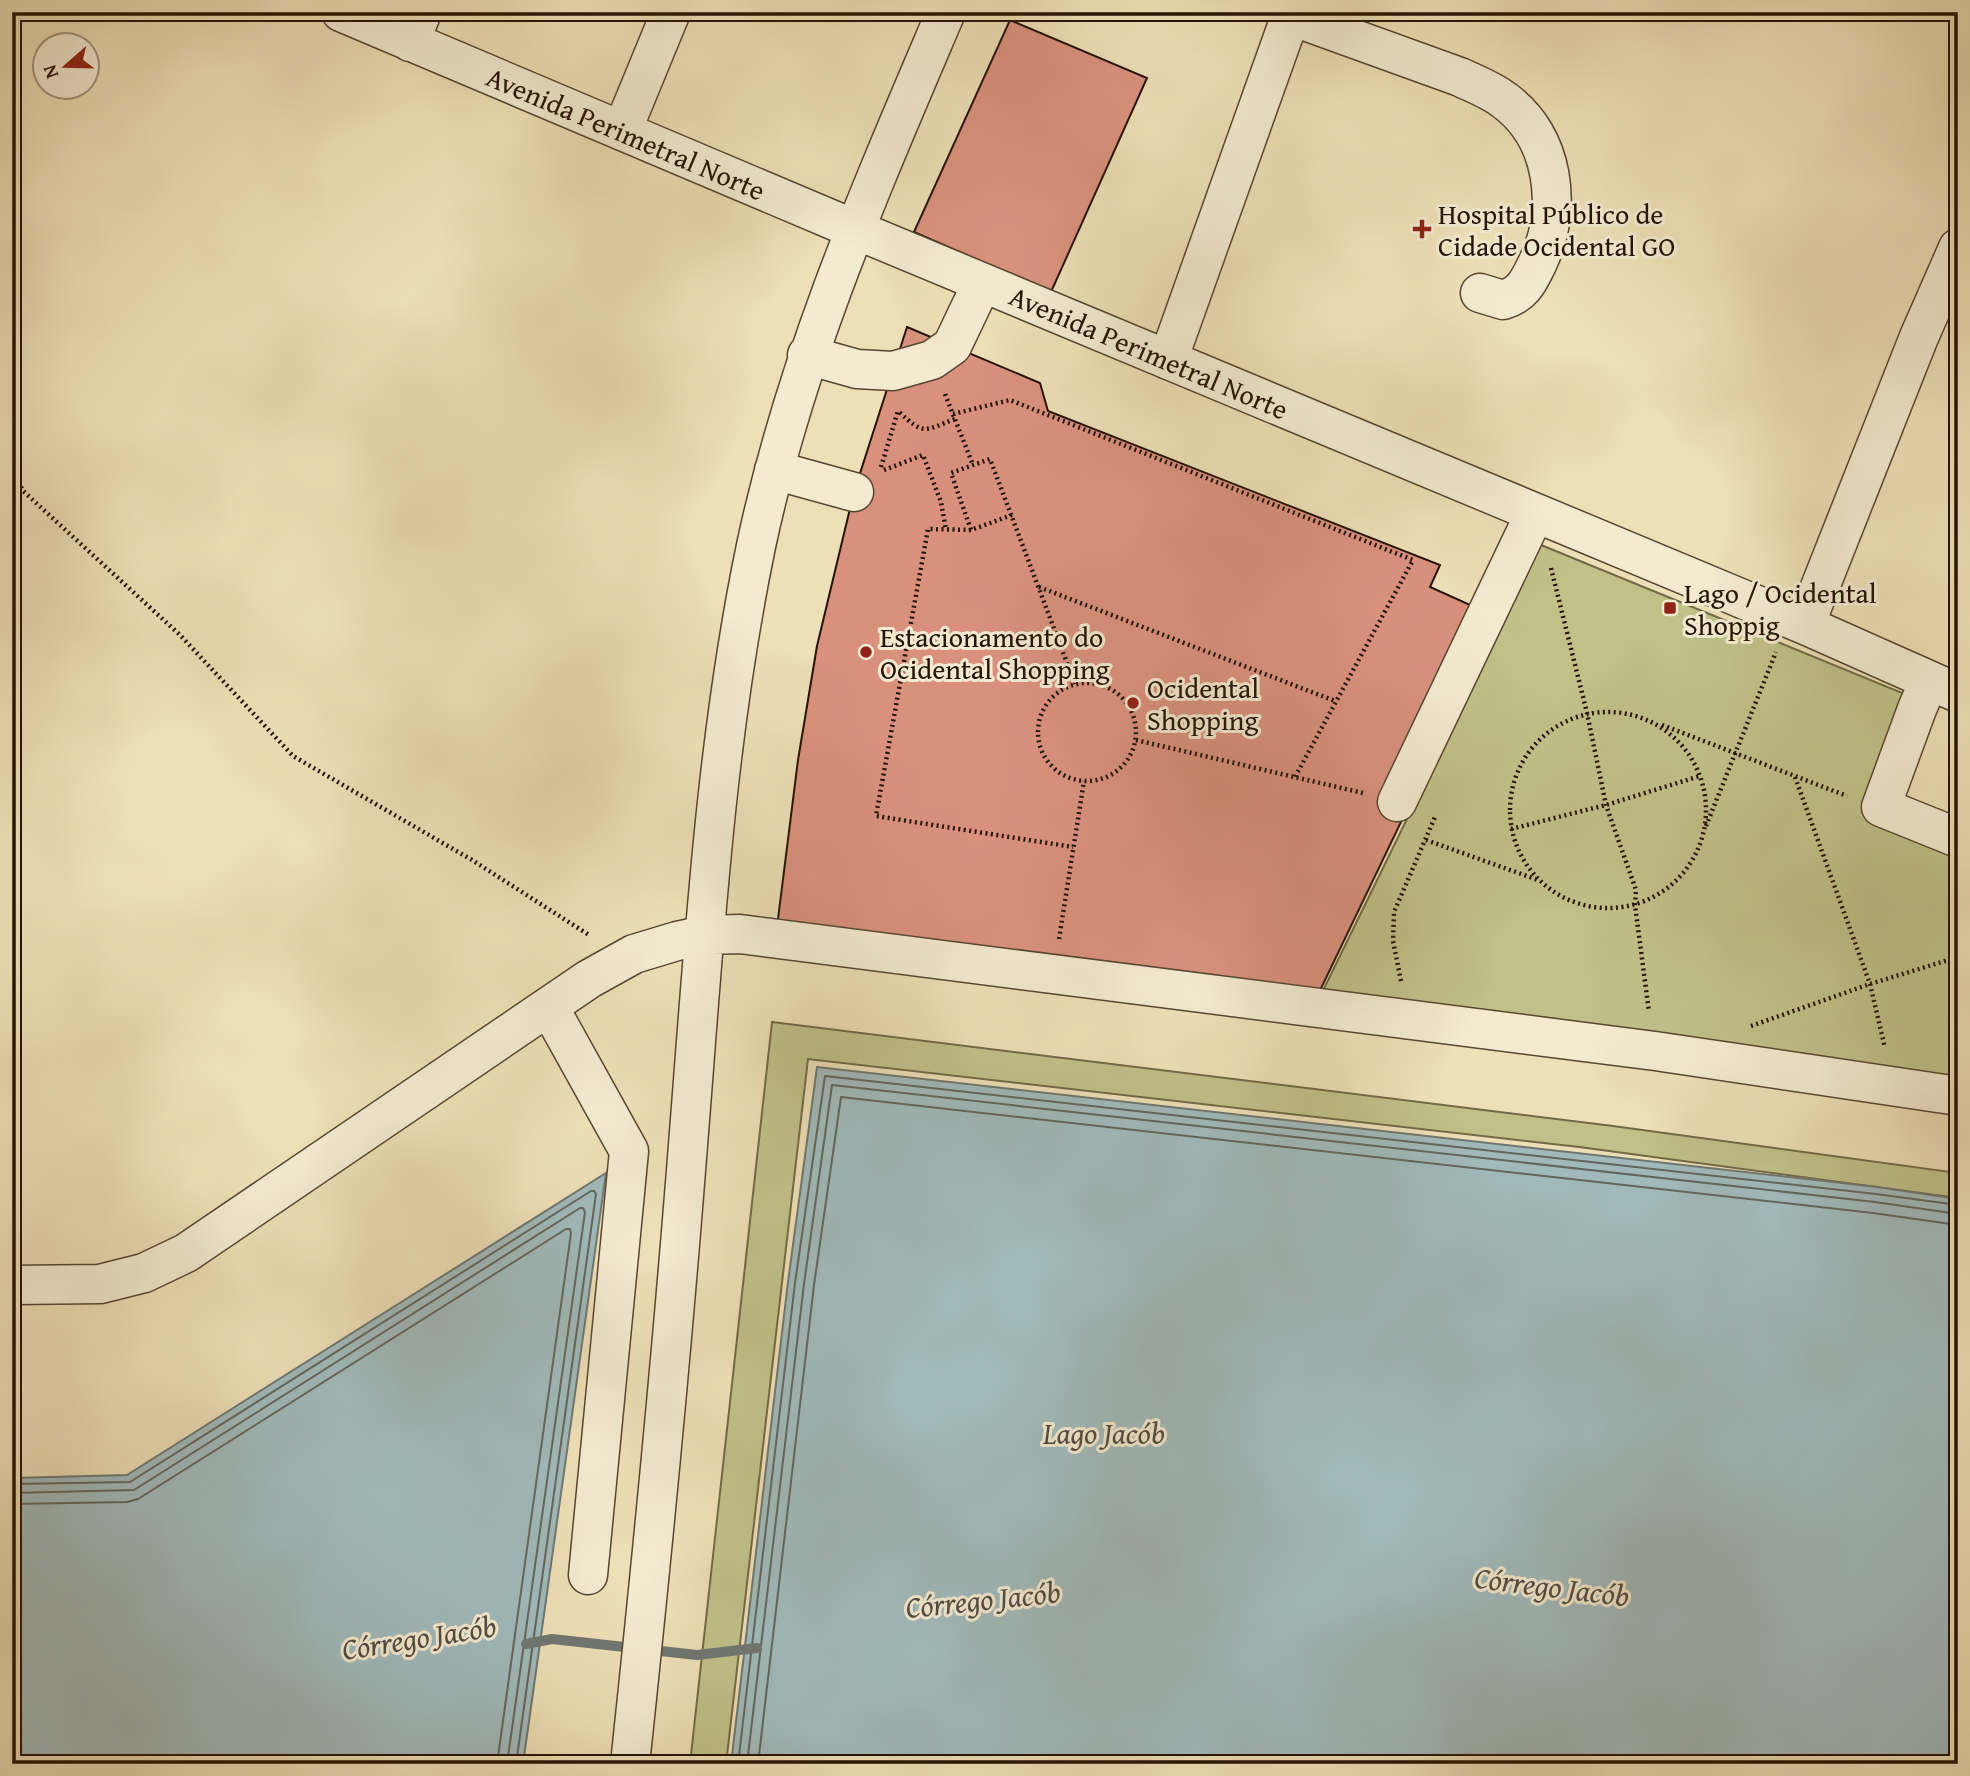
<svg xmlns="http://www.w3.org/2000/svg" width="1970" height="1776" viewBox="0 0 1970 1776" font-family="'Gentium Book Plus',serif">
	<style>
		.green { fill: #c0c088; stroke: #726a46; stroke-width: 2 }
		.water { fill: #a0b9ba; stroke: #6f7771; stroke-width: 2 }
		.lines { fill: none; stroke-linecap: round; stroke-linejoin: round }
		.shore { stroke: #62665e; stroke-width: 2 }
		.stream { stroke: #6f7771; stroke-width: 10 }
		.building { fill: #d9917e; stroke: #251303; stroke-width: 2 }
		.minor-casing { stroke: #574630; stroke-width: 41 }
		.path { stroke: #251303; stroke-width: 4.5; stroke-dasharray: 2 3.5; stroke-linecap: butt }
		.minor { stroke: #f3ead0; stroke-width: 38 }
		.poi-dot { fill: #8f2418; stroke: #f3ead0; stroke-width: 2.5 }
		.labels { text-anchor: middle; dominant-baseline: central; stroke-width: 6; stroke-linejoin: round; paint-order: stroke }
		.street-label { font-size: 28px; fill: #251303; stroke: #f3ead0 }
		.poi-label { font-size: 28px; fill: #251303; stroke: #f3ead0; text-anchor: start }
		.water-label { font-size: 30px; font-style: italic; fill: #504d43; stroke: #f3ead0 }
	</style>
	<rect width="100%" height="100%" fill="#eddfb6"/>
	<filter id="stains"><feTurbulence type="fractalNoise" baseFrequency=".00286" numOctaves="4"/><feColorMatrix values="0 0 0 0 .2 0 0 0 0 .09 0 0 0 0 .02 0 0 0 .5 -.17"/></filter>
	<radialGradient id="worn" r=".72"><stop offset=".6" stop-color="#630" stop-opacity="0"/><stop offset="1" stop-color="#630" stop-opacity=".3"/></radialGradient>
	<path class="green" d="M 1541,545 L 1912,697 L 1891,791 L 1958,818 L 1958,1084 L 1317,1003 Z
		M 772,1022 L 1613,1126 L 1958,1173 L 1958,1198 L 1579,1147 L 808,1059 L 726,1764 L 690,1764 Z"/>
	<path class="water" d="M 817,1067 L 1877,1187 L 1958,1199 L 1958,1764 L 731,1764 L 788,1282 Z
		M 606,1173 L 523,1764 L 12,1764 L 12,1478 L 127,1475 Z"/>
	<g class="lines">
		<path class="shore" d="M 12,1484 L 130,1482 L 591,1191 L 594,1191 L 596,1194 L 516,1764
			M 12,1493 L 134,1490 L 580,1208 L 583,1208 L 585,1212 L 507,1764
			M 12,1504 L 127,1502 L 138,1499 L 566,1229 L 570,1229 L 571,1233 L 497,1764
			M 738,1764 L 795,1283 L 825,1076 L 1876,1194 L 1958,1205
			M 747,1764 L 804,1284 L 832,1085 L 1875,1202 L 1958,1214
			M 758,1764 L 814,1285 L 841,1097 L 1873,1213 L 1958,1225"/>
		<path class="stream" d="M 526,1644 L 552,1639 L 697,1655 L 757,1648"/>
	</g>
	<path class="building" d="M 1010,20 L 1147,78 L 1051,292 L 914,232 Z
		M 907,327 L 1040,383 L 1048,411 L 1440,565 L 1430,587 L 1499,618 L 1314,1003 L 777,927 L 798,760 L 817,646 L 854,492 Z"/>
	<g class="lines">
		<defs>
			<path id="minor" d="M 341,12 L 854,229 L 1805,625 L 1958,693
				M 1291,16 L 1460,77 C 1475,84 1491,90 1504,100 C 1555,137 1563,208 1538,262 C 1529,280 1524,294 1503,300 L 1480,293
				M 410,42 L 422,12
				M 622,131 L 671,12
				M 807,355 L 857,369 L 893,371 L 932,360 L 952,346 L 982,283
				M 1168,360 L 1292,12
				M 774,470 L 854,492
				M 1805,625 L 1919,337 L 1958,248
				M 1929,681 L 1917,709 L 1881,807 L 1958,838
				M 1397,802 L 1535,513
				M 549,1007 L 629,1151 L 588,1575
				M 12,1285 L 100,1284 L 144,1273 L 186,1253 L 589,979 L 634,954 L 677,941 L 704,935 L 740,934 L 1655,1051 L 1958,1096
				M 630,1764 C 652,1558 672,1352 688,1145 C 704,945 715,743 756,546 C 796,358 871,188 946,12"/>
		</defs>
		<use href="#minor" class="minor-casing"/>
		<path class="path" d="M 945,394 L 973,465
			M 953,414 L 1010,400 L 1413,560 L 1295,777
			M 12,455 L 22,490 L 180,635 L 293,756 L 472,860 L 589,935
			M 881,467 L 898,411 C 925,436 923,431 955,419
			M 884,470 L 923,455 L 941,502 L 946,530
			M 1012,515 L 971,530 L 951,473 L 990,459 L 1075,684
			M 971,530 L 928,529 L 876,816 L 1073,847
			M 1551,568 L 1587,713 L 1606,805 L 1636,890 L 1635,905 L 1649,1012
			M 1039,587 L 1335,701
			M1038 732a49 49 0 1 1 98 0a49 49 0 1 1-98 0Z
			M1510 810a98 98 0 1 1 196 0a98 98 0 1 1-196 0Z
			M 1662,725 L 1847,796
			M 1136,740 L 1363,793
			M 1795,777 L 1870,984 L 1885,1048
			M 1706,826 L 1776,652
			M 1511,829 L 1606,805 L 1700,776
			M 1426,840 L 1538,880
			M 1059,939 L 1084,781
			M 1401,981 L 1393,941 L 1394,912 L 1435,817
			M 1751,1026 L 1870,984 L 1958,957"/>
		<use href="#minor" class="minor"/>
	</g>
	<g class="poi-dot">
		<path d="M1418.5 218.5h7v7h7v7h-7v7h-7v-7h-7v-7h7z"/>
		<rect x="1663" y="601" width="14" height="14" rx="3.5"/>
		<circle cx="866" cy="652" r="7"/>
		<circle cx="1133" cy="703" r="7"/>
	</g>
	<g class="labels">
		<g class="street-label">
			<text transform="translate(626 133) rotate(23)">Avenida Perimetral Norte</text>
			<text transform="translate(1149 352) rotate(23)">Avenida Perimetral Norte</text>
		</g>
		<g class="poi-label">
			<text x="1438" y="213">Hospital Público de<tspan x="1438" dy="32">Cidade Ocidental GO</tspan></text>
			<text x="1684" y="592">Lago / Ocidental<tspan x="1684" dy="32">Shoppig</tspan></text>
			<text x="880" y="636">Estacionamento do<tspan x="880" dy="32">Ocidental Shopping</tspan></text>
			<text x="1147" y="687">Ocidental<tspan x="1147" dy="32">Shopping</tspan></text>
		</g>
		<g class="water-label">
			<text x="1104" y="1433">Lago Jacób</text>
			<text transform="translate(1552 1586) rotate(7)">Córrego Jacób</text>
			<text transform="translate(983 1599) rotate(-6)">Córrego Jacób</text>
			<text transform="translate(419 1637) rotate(-9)">Córrego Jacób</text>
		</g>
	</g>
	<rect width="1970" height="1776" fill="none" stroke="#eddfb6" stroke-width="42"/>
	<rect x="14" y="14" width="1942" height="1748" fill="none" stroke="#251303" stroke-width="3.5"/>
	<rect x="21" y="21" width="1928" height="1734" fill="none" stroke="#251303" stroke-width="2"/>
	<g transform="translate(66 66) rotate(250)"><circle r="33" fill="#f3ead0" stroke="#a1947e" stroke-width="2"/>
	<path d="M0-5L12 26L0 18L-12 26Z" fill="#8f2418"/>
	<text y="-10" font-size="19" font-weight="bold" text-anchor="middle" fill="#251303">N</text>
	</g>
	<rect width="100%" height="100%" filter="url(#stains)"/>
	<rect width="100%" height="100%" fill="url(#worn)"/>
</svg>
